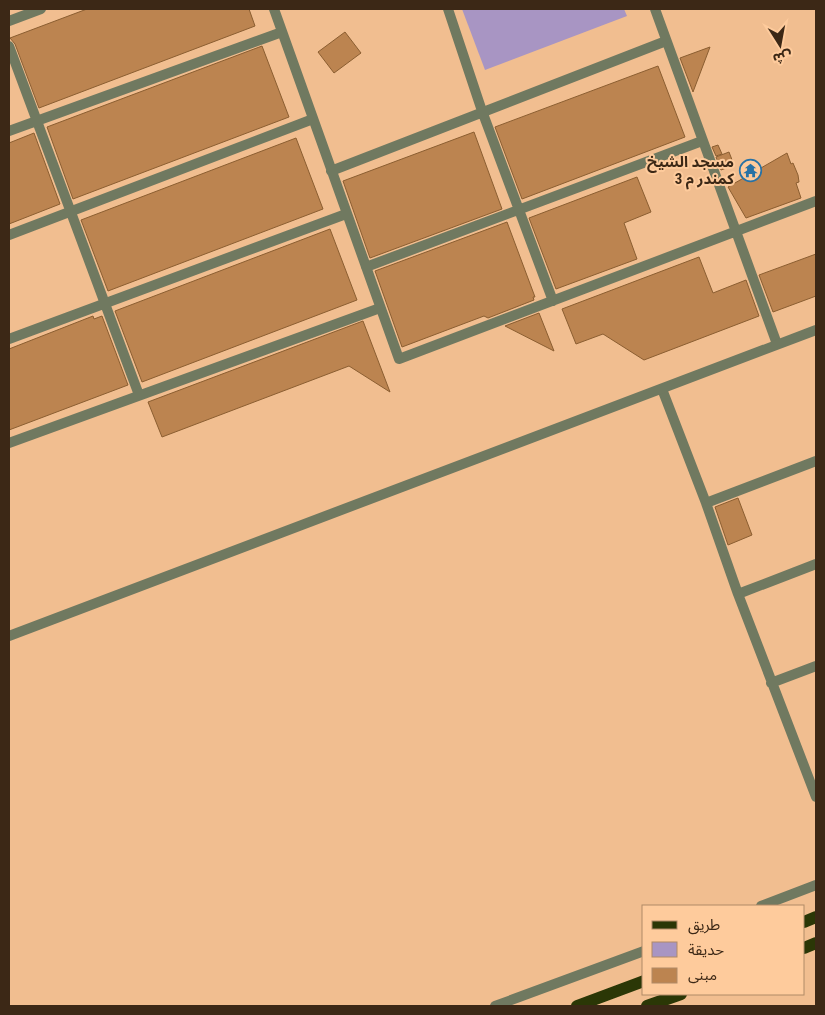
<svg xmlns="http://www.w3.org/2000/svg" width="825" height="1015" viewBox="0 0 825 1015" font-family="'Roboto Condensed','Noto Sans Arabic',sans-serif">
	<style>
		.green { fill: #a895c3 }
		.building { fill: #bc8450; stroke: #8b5e31 }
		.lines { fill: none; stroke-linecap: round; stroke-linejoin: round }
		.minor { stroke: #707960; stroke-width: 10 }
		.tertiary { stroke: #707960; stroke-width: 10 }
		.primary { stroke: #2b3706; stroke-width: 12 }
		.labels { text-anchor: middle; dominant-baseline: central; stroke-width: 4; stroke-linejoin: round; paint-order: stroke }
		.poi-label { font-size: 15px; font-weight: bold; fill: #3c2816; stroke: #fecb9c; text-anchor: end }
	</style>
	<rect width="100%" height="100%" fill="#f1be90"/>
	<path class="green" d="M 462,9 L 624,9 L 627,16 L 485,70 Z"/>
	<path class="building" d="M 87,9 L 249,9 L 255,26 L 39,108 L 15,44 L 10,38 Z
		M 345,32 L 361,53 L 334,73 L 318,52 Z
		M 262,46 L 289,117 L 73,199 L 47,127 Z
		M 710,47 L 693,92 L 680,58 Z
		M 658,66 L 685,137 L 522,199 L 495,127 Z
		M 474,132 L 502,209 L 370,258 L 343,181 Z
		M 34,133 L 60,204 L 9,224 L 9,143 Z
		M 296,138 L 323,209 L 108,291 L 81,220 Z
		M 718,145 L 722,154 L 716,156 L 712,147 Z
		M 729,152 L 734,165 L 721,170 L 716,157 Z
		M 787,153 L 791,164 L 793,163 L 798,175 L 799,182 L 796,183 L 801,198 L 746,218 L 728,187 Z
		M 637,177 L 651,212 L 624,223 L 637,259 L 556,289 L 529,218 Z
		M 507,222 L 535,297 L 533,297 L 534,300 L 488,318 L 484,316 L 402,347 L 375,271 Z
		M 330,229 L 357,300 L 142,382 L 115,311 Z
		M 816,254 L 816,296 L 773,312 L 759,275 Z
		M 699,257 L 713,293 L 746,280 L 759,316 L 644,360 L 603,334 L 576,344 L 562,309 Z
		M 539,313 L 554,351 L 505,326 Z
		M 93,316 L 94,319 L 102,316 L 128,385 L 9,430 L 9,349 Z
		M 363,321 L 390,392 L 349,366 L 162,437 L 148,402 Z
		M 738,498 L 752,535 L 728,545 L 715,507 Z"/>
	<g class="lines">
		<path class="minor" d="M 274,9 L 399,359 L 816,201
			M 448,9 L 482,111 L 553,301
			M 655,9 L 777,344
			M 9,21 L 41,9
			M 9,46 L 139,395
			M 9,131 L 282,32
			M 331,171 L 666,41
			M 9,235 L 313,119
			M 366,267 L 702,141
			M 9,339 L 346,214
			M 662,389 L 706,503 L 738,594 L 816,797
			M 9,443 L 380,308
			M 706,503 L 816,461
			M 738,594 L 816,564
			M 771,683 L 816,666
			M 761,906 L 816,885
			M 495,1006 L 644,951"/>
		<path class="tertiary" d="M 9,636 L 816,330"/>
		<path class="primary" d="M 804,922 L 816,917
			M 804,948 L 816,943
			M 577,1006 L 644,981
			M 647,1006 L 681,994"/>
	</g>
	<defs>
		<symbol id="temple-ring" viewBox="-11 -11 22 22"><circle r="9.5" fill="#fecb9c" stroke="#2872a5" stroke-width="1.5"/><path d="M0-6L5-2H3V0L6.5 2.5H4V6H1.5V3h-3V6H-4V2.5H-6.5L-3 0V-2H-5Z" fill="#2872a5"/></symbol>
	</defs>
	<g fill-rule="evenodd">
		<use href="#temple-ring" x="738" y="158" width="25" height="25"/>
	</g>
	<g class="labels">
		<g class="poi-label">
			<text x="734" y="162">مسجد الشيخ<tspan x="734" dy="17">كمندر م 3</tspan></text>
		</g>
	</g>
	<rect width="825" height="1015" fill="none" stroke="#3c2816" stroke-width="20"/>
	<rect x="642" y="905" width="162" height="90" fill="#fecb9c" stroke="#b08a66"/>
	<rect x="652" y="921" width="25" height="8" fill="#2b3706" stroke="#b08a66"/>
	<text x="688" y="930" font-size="15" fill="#3c2816">طريق</text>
	<rect x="652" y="942" width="25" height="15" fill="#a895c3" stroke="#b08a66"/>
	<text x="688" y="955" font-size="15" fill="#3c2816">حديقة</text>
	<rect x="652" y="968" width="25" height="15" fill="#bc8450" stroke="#b08a66"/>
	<text x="688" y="980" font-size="15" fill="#3c2816">مبنى</text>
	<g transform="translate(780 45) rotate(169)" stroke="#fecb9c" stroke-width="4" paint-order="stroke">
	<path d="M0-4L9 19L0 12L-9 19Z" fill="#3c2816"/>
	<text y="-8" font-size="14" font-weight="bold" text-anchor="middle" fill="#3c2816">ش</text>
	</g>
</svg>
